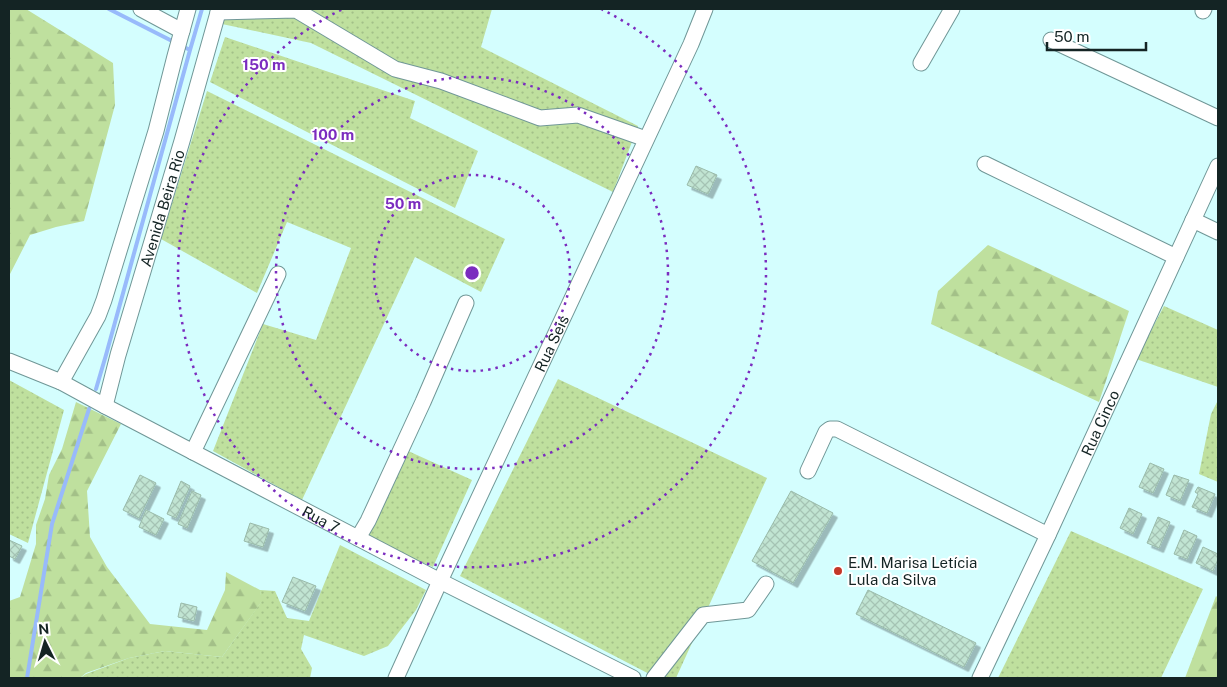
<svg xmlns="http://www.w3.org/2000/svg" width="1227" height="687" viewBox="0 0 1227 687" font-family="'Public Sans',sans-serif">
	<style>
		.grass { fill: url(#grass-dots) }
		.forest { fill: url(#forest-firs) }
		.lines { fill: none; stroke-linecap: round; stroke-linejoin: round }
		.stream { stroke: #98bafb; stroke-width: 4 }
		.building { fill: url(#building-cross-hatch); stroke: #99baa9; filter: url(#shadow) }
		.minor-casing { stroke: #709797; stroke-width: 17 }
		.minor { stroke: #fff; stroke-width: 15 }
		.ring { fill: none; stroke: #7b2cbf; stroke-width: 2.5; stroke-dasharray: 2.5 5 }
		.poi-dot { fill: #c43728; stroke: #fff; stroke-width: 2 }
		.labels { text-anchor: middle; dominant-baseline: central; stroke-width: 4; stroke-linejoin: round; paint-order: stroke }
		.street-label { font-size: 15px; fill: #142424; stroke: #fff }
		.poi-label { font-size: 15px; fill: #142424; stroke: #fff; text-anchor: start }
		.centre { fill: #7b2cbf; stroke: #fff; stroke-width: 2.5 }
		.ring-label { font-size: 15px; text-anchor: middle; font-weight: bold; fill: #7b2cbf; stroke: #fff; stroke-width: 4; stroke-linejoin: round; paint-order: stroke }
	</style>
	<defs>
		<pattern id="grass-dots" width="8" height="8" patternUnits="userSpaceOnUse" patternTransform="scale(1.25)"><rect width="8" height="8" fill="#bfe09e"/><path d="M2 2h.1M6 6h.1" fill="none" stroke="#a3c088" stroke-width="1.8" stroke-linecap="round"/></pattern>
		<pattern id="forest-firs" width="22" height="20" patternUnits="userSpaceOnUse" patternTransform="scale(1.25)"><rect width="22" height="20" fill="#bfe09e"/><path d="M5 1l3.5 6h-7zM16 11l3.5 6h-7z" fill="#a3c088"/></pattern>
		<pattern id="building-cross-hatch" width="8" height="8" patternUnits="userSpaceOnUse" patternTransform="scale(1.25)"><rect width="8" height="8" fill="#c1e4d2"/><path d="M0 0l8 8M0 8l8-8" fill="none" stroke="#a5c3b4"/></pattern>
		<filter id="shadow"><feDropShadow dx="4.5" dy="4.5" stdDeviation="0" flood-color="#0004"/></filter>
	</defs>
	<rect width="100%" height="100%" fill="#d4fefe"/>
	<path class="grass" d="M 226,9 L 492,9 L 481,47 L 638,126 L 613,192 L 311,43 L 222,24 Z
		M 225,37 L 415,101 L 410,118 L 478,151 L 455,208 L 210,82 Z
		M 207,91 L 505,239 L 481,292 L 415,257 L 302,500 L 213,451 L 263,324 L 316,340 L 351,248 L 287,222 L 257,293 L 161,239 Z
		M 1164,306 L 1218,330 L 1218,387 L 1136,359 Z
		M 558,379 L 767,478 L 676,678 L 657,678 L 460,576 Z
		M 9,380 L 64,410 L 28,543 L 9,534 Z
		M 1218,400 L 1218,482 L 1199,474 L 1211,414 Z
		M 406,450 L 472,480 L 433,567 L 366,538 Z
		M 1071,531 L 1203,589 L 1161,678 L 998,678 Z
		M 340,545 L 426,590 L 416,610 L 388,646 L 364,656 L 304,635 L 301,649 L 312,668 L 310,678 L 80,678 L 86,674 L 129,658 L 165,651 L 222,657 L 261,602 L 260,590 L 275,591 L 287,618 L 309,621 Z"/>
	<path class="forest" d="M 9,9 L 26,9 L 113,63 L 115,105 L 84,221 L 56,227 L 30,235 L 9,276 Z
		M 988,245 L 1129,311 L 1099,402 L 931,324 L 938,291 Z
		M 76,402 L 121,424 L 87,491 L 90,537 L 107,567 L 150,624 L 207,630 L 225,590 L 226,572 L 260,590 L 262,601 L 222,657 L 165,651 L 129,658 L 86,673 L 80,678 L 9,678 L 9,601 L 20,597 L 36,544 L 36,525 L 45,499 L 49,475 L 62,449 Z
		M 1216,596 L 1218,598 L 1218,678 L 1185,678 Z"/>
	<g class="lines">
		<path class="stream" d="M 109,9 L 176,43
			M 190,50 L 202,9
			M 96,389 L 106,355 L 190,50 L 182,46
			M 27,678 L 52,524 L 89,409"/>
	</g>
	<path class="building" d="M 696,166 L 717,175 L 708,194 L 687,185 Z
		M 1150,463 L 1164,469 L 1153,493 L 1139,487 Z
		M 140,475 L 156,483 L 139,518 L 123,510 Z
		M 1174,475 L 1189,480 L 1180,501 L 1166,495 Z
		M 181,481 L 190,486 L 176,518 L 167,514 Z
		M 1198,487 L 1215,494 L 1207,513 L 1192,507 L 1198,494 L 1195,492 Z
		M 192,491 L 201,495 L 187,528 L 178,524 Z
		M 791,491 L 833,513 L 793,583 L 752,561 Z
		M 1129,508 L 1142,514 L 1133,534 L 1120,528 Z
		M 146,510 L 164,519 L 156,535 L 139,527 Z
		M 1158,517 L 1170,522 L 1159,548 L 1147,543 Z
		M 250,523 L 269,529 L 263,547 L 244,541 Z
		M 1184,530 L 1197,536 L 1187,559 L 1174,554 Z
		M 9,540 L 22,546 L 15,559 L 9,556 Z
		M 1203,547 L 1218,554 L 1218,559 L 1213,571 L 1196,563 Z
		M 293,577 L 316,586 L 305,611 L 282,602 Z
		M 868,590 L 976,643 L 964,667 L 856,614 Z
		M 181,603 L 197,607 L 194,621 L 178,617 Z"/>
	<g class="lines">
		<defs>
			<g id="minor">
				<path d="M 141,9 L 182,31"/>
				<path d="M 1203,11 L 1204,9"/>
				<path d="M 218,12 L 296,10 L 395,69 L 441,81 L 540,118 L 578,115 L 646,139"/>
				<path d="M 1051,40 L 1218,118"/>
				<path d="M 921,63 L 952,9"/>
				<path d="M 985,164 L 1176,257"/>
				<path d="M 1193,220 L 1218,232"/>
				<path id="s1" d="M 9,361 L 61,382 L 105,406 L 440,581 L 633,678"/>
				<path d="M 61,382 L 98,316 L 104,300 L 156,131 L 175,56 L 188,9"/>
				<path id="s2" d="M 105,406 L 118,355 L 182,141 L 219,9"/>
				<path d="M 193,452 L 278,274"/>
				<path d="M 808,471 L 826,432 L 830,429 L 837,429 L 1048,535"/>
				<path d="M 358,538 L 368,521 L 423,402 L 466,303"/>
				<path id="s3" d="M 396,678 L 440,581 L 691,44 L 705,9"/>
				<path d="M 654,678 L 703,615 L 748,610 L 766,584"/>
				<path id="s4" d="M 980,678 L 1048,535 L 1218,166"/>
			</g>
		</defs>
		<use href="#minor" class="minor-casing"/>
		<use href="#minor" class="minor"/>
	</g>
	<g class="ring">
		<circle cx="472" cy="273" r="98"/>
		<circle cx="472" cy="273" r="196"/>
		<path d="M601 9A294 294 0 1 1 343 9"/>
	</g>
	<circle class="poi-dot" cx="838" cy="571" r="5"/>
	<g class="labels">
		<g class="street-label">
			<text stroke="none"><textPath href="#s2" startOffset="206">Avenida Beira Rio</textPath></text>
			<text stroke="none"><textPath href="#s3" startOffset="369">Rua Seis</textPath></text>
			<text stroke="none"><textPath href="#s4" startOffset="282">Rua Cinco</textPath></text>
			<text stroke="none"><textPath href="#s1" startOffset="350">Rua 7</textPath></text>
		</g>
		<g class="poi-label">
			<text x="848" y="562">E.M. Marisa Letícia<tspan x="848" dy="17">Lula da Silva</tspan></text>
		</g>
	</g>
	<circle cx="472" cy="273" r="8" class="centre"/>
	<g class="ring-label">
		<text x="264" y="70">150 m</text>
		<text x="333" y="140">100 m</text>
		<text x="403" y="209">50 m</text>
	</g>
	<rect width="1227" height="687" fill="none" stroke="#142424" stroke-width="20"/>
	<g transform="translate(45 642) rotate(355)" stroke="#ffffff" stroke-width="4" paint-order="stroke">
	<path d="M0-4L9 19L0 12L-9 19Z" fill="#142424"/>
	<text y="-8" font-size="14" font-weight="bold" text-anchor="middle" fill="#142424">N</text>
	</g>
	<path d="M1047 42v8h99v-8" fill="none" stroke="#142424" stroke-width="2.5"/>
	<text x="1054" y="42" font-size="15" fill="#142424" stroke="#ffffff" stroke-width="4" paint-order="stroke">50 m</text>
</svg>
